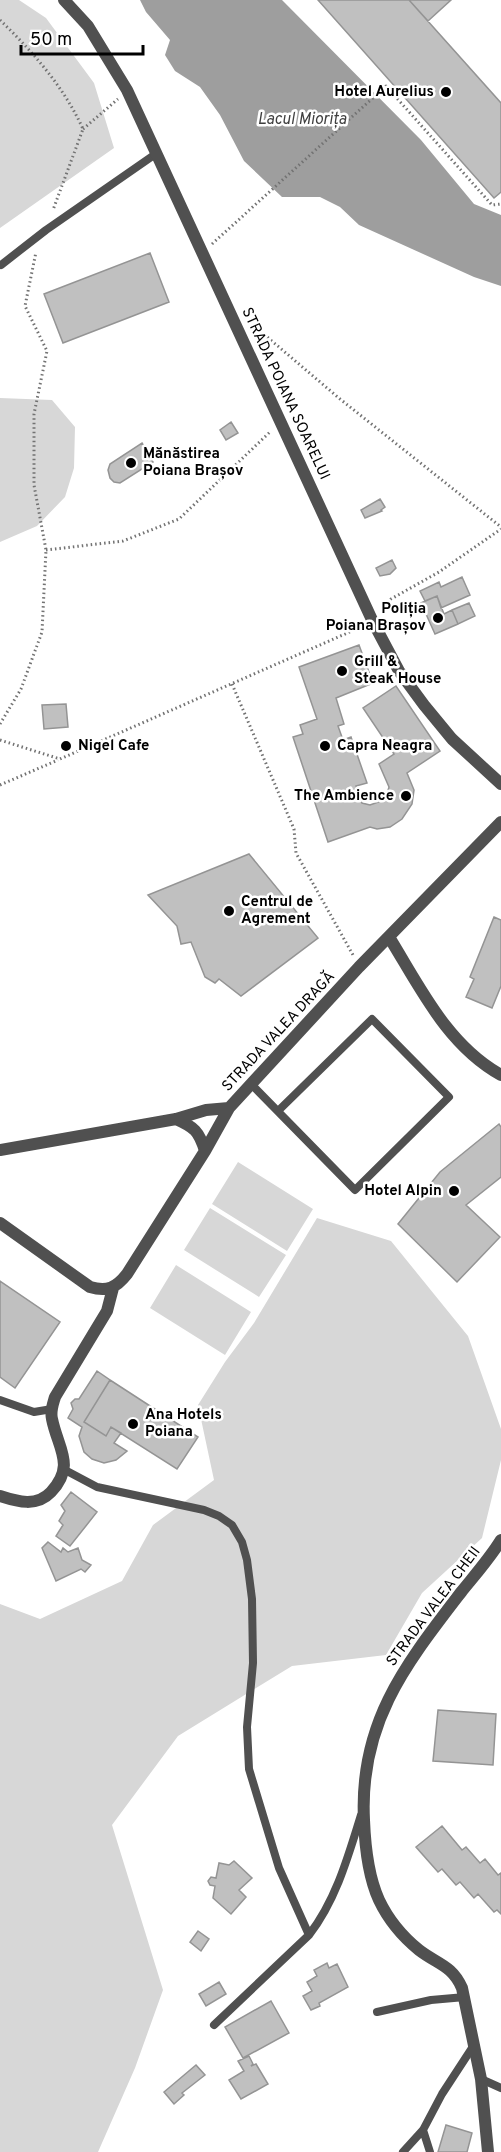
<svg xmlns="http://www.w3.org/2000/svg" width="501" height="2152" viewBox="0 0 501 2152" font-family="Overpass,sans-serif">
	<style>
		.green { fill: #d7d7d7 }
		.water { fill: #9e9e9e }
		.building { fill: #c0c0c0; stroke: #949494; stroke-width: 1.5 }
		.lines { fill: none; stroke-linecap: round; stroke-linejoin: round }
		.path { stroke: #727272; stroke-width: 3; stroke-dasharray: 1.5 3; stroke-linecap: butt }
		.service { stroke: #505050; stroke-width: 8 }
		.minor { stroke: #505050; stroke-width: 12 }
		.tertiary { stroke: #505050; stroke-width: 12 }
		.poi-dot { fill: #000; stroke: #fff; stroke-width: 2 }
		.labels { text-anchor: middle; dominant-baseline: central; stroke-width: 5; stroke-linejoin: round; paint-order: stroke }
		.poi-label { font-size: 15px; font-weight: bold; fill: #000; stroke: #fff; text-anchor: start }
		.street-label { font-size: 15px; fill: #000; stroke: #fff }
		.water-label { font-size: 16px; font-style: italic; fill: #3f3f3f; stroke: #fff }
	</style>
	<rect width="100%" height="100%" fill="#fff"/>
	<path class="green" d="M 0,0 L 19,0 L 46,18 L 94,83 L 114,148 L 0,228 Z
		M 0,398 L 52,400 L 75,427 L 74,468 L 65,497 L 37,526 L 0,542 Z
		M 238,1162 L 313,1209 L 287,1251 L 212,1204 Z
		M 210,1208 L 286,1255 L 259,1297 L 184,1250 Z
		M 317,1218 L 391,1241 L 468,1336 L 501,1429 L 501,1460 L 482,1538 L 422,1593 L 386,1655 L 292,1666 L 178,1736 L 112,1825 L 163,1990 L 135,2068 L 98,2152 L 0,2152 L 0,1604 L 40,1619 L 122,1581 L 153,1525 L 214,1480 L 198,1405 L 225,1362 L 254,1323 Z
		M 176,1265 L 251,1312 L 225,1355 L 150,1308 Z"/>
	<path class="water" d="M 140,0 L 282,0 L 421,140 L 474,204 L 501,215 L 501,286 L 474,277 L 359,225 L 340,207 L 320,197 L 282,197 L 244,161 L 220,115 L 200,87 L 175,71 L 165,55 L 170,40 L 146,12 Z"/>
	<path class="building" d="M 318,0 L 409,0 L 501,103 L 501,192 L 494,198 Z
		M 409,0 L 451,0 L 428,21 Z
		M 150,253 L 169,302 L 63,343 L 44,294 Z
		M 231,422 L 238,433 L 226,440 L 220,430 Z
		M 142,443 L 153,462 L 120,483 L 114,482 L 110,478 L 108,470 L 110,464 Z
		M 380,499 L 385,507 L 381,510 L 382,511 L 365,518 L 361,510 Z
		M 392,560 L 396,568 L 390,574 L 380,576 L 376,568 Z
		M 462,577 L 470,595 L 441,608 L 437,596 L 425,601 L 420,591 L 439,582 L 441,587 Z
		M 437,596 L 444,614 L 452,610 L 458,624 L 435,634 L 421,603 Z
		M 469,603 L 475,616 L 458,624 L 452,610 Z
		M 359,645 L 373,683 L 336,698 L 344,724 L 338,726 L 343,740 L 351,737 L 367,783 L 356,786 L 362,803 L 370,805 L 381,801 L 387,794 L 389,787 L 379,764 L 394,754 L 363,708 L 396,686 L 440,751 L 407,773 L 414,790 L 412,804 L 402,819 L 390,827 L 377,829 L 370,827 L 328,842 L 293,737 L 303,734 L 300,725 L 317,719 L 299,667 Z
		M 66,704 L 68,727 L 44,729 L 42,705 Z
		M 249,854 L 318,938 L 241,996 L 219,979 L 215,983 L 205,977 L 191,942 L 181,944 L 177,926 L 148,895 Z
		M 494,917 L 501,920 L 501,986 L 492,1008 L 466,997 L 474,979 L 470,977 Z
		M 499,1124 L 501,1127 L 501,1177 L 466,1205 L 500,1237 L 457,1282 L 398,1224 L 440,1172 Z
		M 0,1281 L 60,1322 L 15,1388 L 0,1377 Z
		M 97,1371 L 110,1380 L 84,1422 L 106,1436 L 111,1427 L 121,1433 L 114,1443 L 127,1451 L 116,1460 L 104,1463 L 92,1459 L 84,1452 L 79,1436 L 82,1427 L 68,1418 L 73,1409 L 71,1403 L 75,1399 L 79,1399 Z
		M 110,1380 L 198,1437 L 177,1469 L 111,1427 L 106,1436 L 84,1422 Z
		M 71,1492 L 97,1512 L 70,1546 L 56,1536 L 63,1525 L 59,1521 L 65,1511 L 61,1505 Z
		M 48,1542 L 61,1552 L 63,1548 L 68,1552 L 78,1548 L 82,1560 L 91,1565 L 85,1572 L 81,1569 L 56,1581 L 42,1548 Z
		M 438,1710 L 496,1714 L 493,1765 L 433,1761 Z
		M 442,1826 L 462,1850 L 466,1847 L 480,1863 L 485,1859 L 498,1875 L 501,1873 L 501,1914 L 497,1910 L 494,1912 L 478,1894 L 474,1898 L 460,1882 L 456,1885 L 442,1869 L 438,1872 L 416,1847 Z
		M 234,1861 L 252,1878 L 239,1890 L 246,1897 L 231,1914 L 213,1898 L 215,1886 L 210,1885 L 208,1881 L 211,1877 L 216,1878 L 219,1863 L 229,1865 Z
		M 198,1931 L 209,1939 L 201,1951 L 190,1942 Z
		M 327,1963 L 329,1968 L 337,1964 L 348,1987 L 319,2003 L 320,2006 L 311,2010 L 303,1996 L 312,1991 L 307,1982 L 317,1976 L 314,1970 Z
		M 219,1982 L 226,1994 L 206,2006 L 199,1994 Z
		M 271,2001 L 289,2033 L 243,2058 L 225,2027 Z
		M 249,2056 L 253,2064 L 251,2066 L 256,2064 L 268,2084 L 241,2099 L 229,2080 L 244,2071 L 238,2061 Z
		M 196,2065 L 205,2075 L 182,2093 L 184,2095 L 174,2104 L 164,2092 Z
		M 446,2125 L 472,2133 L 467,2152 L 438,2152 Z"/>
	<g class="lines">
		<path class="path" d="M 0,20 C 33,52 64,87 83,129 L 53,210
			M 83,129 L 118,99
			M 212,244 L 386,86 L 492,205 L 501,204
			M 252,328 L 266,336 L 340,399 L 501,527
			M 46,550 L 123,541 L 179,519 L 271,431
			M 382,610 L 391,599 L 439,572 L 501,529
			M 232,684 L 294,829 L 296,853 L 353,955
			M 0,724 L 21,689 L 42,632 L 46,550 L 34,485 L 34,414 L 47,351 L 25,306 L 36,252
			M 0,740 L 60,759 L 361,627
			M 0,785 L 58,760"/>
		<path class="service" d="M 1,265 L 46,230 L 157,153
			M 251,1084 L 355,1190 L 449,1097 L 372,1019 L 278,1111
			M 0,1400 L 34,1412 L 52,1409
			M 65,1470 L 97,1487 L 204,1510 L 219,1516 L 232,1525 L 242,1542 L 247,1560 L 252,1599 L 253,1663 L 247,1727 L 249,1769 L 279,1868 L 309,1935
			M 377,2012 L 431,2000 L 465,1997
			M 214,2025 L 309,1935 C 336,1900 348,1857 361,1815
			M 481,2079 L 501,2088
			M 423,2130 L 430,2152
			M 403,2152 L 423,2130 L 442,2094 L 474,2045"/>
		<path class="minor" d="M 389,937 C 420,987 447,1045 501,1075
			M 176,1119 C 194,1127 199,1131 205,1151
			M 0,1150 L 176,1119 L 206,1110 L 229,1108
			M 0,1223 L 90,1287 C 107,1292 116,1288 127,1274 L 205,1151 L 229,1108 L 359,967 L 501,822
			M 0,1496 C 18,1502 37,1507 51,1492 C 76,1465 58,1449 52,1419 C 50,1411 53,1404 55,1397 L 107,1311 L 113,1288
			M 488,2152 L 481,2079 L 462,1988 C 452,1965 437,1964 419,1950 C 403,1937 388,1919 379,1900 C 368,1876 365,1846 364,1820 C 359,1722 406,1664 462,1591 C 475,1575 490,1558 501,1540"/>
		<path class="tertiary" d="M 64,0 L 88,26 L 127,90 L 373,622 L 399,671 L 424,705 L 452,739 L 501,784"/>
	</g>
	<g class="poi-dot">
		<circle cx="446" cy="92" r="6"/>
		<circle cx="131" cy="463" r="6"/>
		<circle cx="438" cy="618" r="6"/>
		<circle cx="342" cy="671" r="6"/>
		<circle cx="66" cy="746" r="6"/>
		<circle cx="325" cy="746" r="6"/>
		<circle cx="406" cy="796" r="6"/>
		<circle cx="229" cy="911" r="6"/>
		<circle cx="454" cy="1191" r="6"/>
		<circle cx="133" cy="1424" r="6"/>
	</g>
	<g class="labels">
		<g class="poi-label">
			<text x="434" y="92" text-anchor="end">Hotel Aurelius</text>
			<text x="143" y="454">Mănăstirea<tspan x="143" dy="17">Poiana Brașov</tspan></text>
			<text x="426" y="609" text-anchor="end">Poliția<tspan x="426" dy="17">Poiana Brașov</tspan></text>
			<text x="354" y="662">Grill &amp;<tspan x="354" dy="17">Steak House</tspan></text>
			<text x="78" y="746">Nigel Cafe</text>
			<text x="337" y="746">Capra Neagra</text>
			<text x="394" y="796" text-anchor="end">The Ambience</text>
			<text x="241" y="902">Centrul de<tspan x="241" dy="17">Agrement</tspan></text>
			<text x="442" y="1191" text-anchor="end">Hotel Alpin</text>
			<text x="145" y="1415">Ana Hotels<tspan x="145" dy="17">Poiana</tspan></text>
		</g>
		<g class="street-label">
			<text transform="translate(285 394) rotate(65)">STRADA POIANA SOARELUI</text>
			<text transform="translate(279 1032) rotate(-47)">STRADA VALEA DRAGĂ</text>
			<text transform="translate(434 1607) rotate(-53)">STRADA VALEA CHEII</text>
		</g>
		<g class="water-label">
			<text x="302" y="120">Lacul Miorița</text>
		</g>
	</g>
	<path d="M21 45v9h122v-9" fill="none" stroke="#000000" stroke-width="3"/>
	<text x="30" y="45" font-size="18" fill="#000000" stroke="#ffffff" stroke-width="4.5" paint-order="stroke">50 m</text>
</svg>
